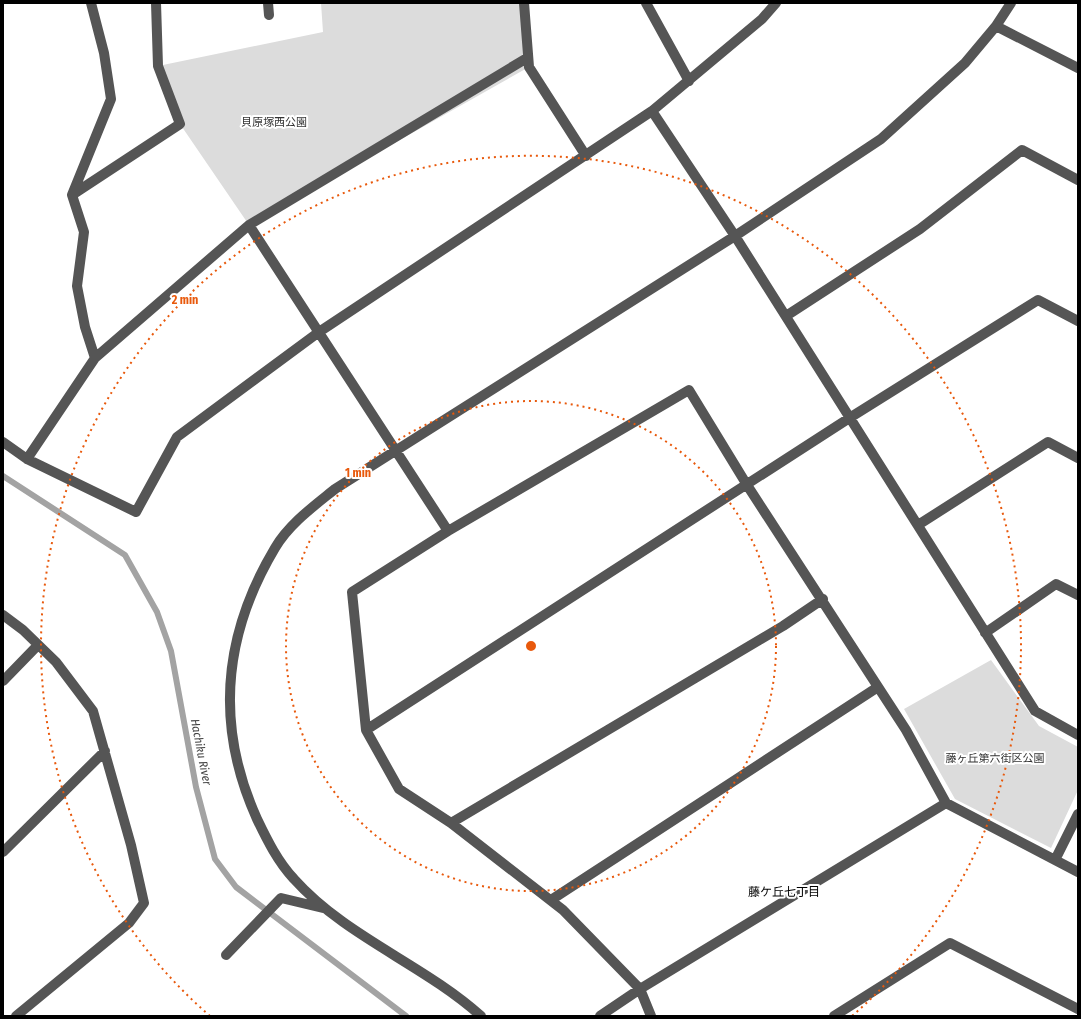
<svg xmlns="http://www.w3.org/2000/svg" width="1081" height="1019" viewBox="0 0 1081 1019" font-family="'Fira Sans Condensed','Noto Sans JP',sans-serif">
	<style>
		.green { fill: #dcdcdc }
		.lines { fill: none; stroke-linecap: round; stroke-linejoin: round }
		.stream { stroke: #a3a3a3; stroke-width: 6 }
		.minor { stroke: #555; stroke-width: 10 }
		.ring { fill: none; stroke: #e8590c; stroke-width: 2; stroke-dasharray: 2 4 }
		.labels { text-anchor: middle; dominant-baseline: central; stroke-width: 4; stroke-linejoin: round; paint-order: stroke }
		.park-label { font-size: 11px; fill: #333; stroke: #fff }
		.water-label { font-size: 12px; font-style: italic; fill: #444; stroke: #fff }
		.neighbourhood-label { font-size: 12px; fill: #000; stroke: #fff }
		.centre { fill: #e8590c; stroke: #fff; stroke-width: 2 }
		.ring-label { font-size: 12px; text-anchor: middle; font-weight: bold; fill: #e8590c; stroke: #fff; stroke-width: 4; stroke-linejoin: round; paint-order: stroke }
	</style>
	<rect width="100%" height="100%" fill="#fff"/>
	<path class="green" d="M 321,3 L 525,3 L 529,67 L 249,225 L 180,124 L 158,66 L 323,32 Z
		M 991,660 L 1039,726 L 1078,747 L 1078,790 L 1051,848 L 955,799 L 904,709 Z"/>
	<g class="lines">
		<path class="stream" d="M 3,476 L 125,555 L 157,612 L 171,651 L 196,787 L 215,859 L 236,887 L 406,1016"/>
		<path class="minor" d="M 91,3 L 104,53 L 111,99 L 72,195 L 84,232 L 77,286 L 85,327 L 95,358
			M 268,3 L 269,15
			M 524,3 L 529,67 L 586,156
			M 646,3 L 689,81
			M 996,26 L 1078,68
			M 652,111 L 735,236 L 1035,711 L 1078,735
			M 72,195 L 180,124 L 158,66 L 156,3
			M 249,225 L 448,531
			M 786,316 L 920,229 L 1022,150 L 1078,180
			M 3,442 L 27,459 L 136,512 L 177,437 L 319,332 L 652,111 L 762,19 L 776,3
			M 27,459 L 95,358 L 249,225 L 527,58
			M 918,525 L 1048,442 L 1078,458
			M 3,615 L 23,630 L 56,662 L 93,711 L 131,845 L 144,903 L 129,923 L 16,1016
			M 985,633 L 1056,584 L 1078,595
			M 3,681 L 38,645
			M 366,730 L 851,417 L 1038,300 L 1078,321
			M 451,823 L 783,626 L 823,599
			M 3,852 L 105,751
			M 1055,860 L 1078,814
			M 551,900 L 878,687
			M 226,955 L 281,898 L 323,908
			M 481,1016 C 423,964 346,937 294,879 C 278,862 267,840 257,819 C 215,726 223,635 275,548 C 289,524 314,506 335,489 L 735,236 L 881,139 L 965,63 L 996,26 L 1011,3
			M 600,1016 L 640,989 L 946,803
			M 651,1016 L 640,989 L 563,910 L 451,823 L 399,789 L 366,730 L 352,592 L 448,531 L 689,390 L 747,485 L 906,730 L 946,803 L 1078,872
			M 834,1016 L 950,943 L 1078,1009"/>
	</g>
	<g class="ring">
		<circle cx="531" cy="646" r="245"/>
		<path d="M210 1016A490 490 0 1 1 852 1016"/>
	</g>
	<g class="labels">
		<g class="park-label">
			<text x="274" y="122">貝原塚西公園</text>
			<text x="995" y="758">藤ヶ丘第六街区公園</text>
		</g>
		<g class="water-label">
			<text transform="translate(201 752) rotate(79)">Hachiku River</text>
		</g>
		<g class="neighbourhood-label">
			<text x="784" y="892">藤ケ丘七丁目</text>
		</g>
	</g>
	<circle cx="531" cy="646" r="6" class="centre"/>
	<g class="ring-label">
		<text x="185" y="304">2 min</text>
		<text x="358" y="477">1 min</text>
	</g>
	<rect width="1081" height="1019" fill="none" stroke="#000000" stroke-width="8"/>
</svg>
